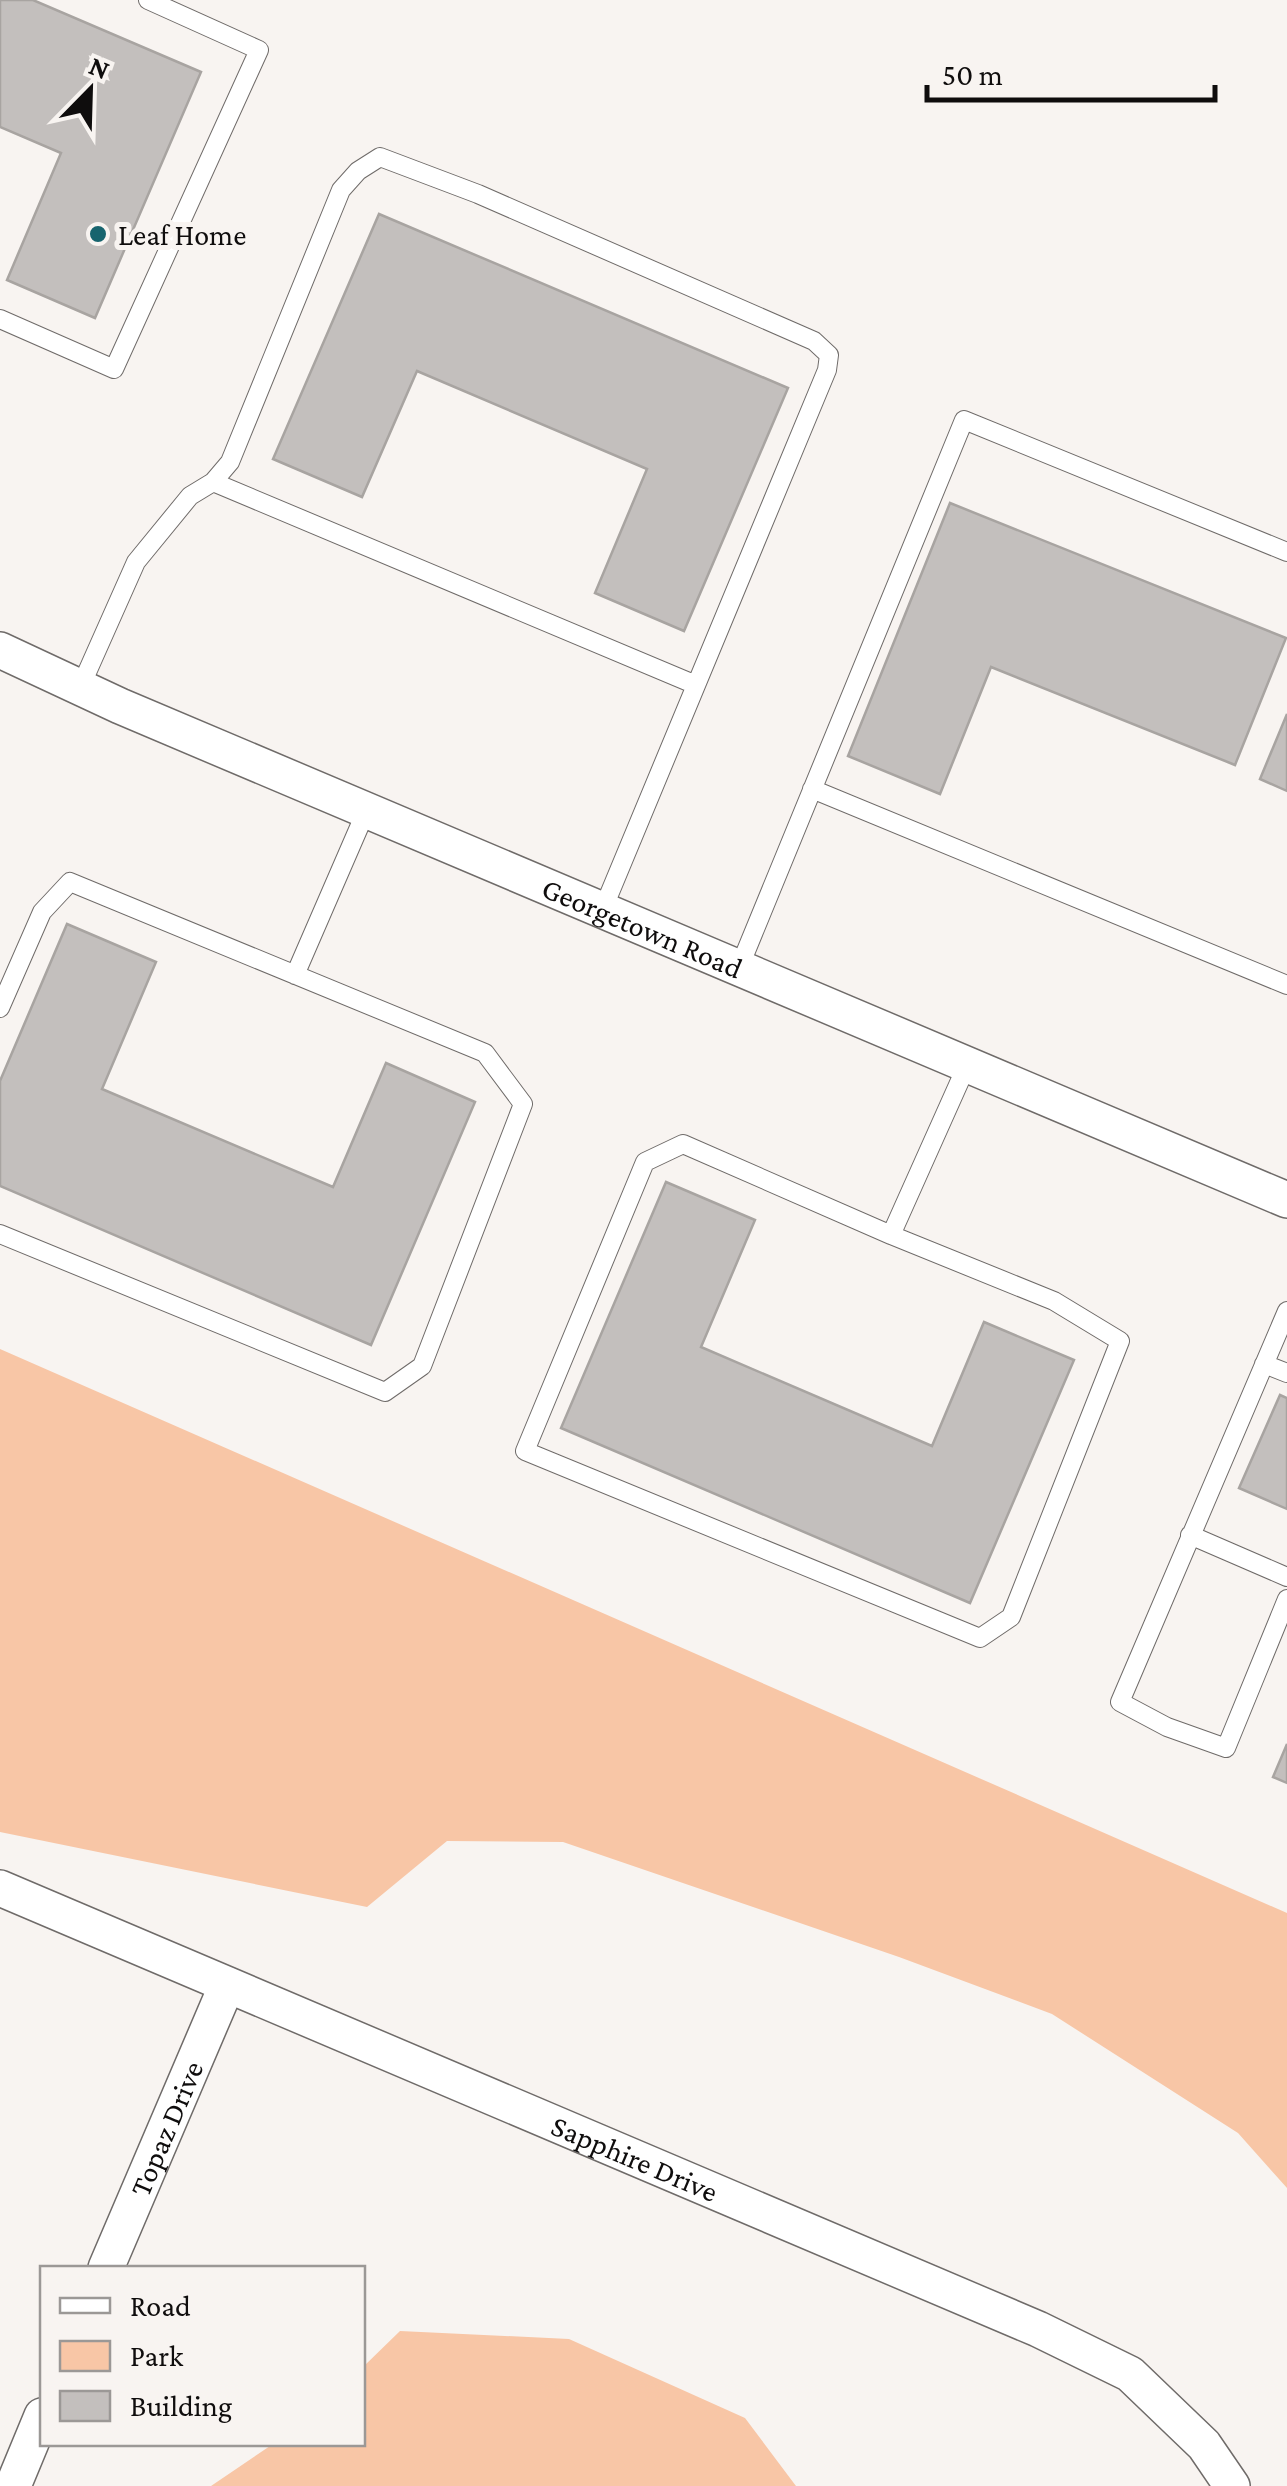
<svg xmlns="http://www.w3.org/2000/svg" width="1287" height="2486" viewBox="0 0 1287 2486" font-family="'Crimson Pro',serif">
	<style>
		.green { fill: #f8c6a6 }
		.building { fill: #c3bfbd; stroke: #a8a4a1; stroke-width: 2.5 }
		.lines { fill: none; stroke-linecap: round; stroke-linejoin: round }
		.lane-casing { stroke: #6f6b69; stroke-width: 20 }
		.street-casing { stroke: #6f6b69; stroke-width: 38 }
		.lane { stroke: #fff; stroke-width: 18 }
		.street { stroke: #fff; stroke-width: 35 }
		.poi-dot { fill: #17646e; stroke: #f8f4f1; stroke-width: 4 }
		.labels { text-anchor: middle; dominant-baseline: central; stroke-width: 10; stroke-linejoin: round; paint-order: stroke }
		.poi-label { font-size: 30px; fill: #0f0d0d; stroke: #f8f4f1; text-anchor: start }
		.street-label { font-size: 30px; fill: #0f0d0d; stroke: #f8f4f1 }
	</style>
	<rect width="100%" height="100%" fill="#f8f4f1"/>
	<path class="green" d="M 0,1349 L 1287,1913 L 1287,2188 L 1238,2133 L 1052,2014 L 899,1957 L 563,1842 L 447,1841 L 367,1907 L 0,1832 Z
		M 400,2331 L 569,2339 L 745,2418 L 796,2486 L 211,2486 L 273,2444 L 362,2444 L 363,2367 Z"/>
	<path class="building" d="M 0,0 L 33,0 L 201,72 L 95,318 L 7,280 L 61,153 L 0,127 Z
		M 379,214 L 788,388 L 684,631 L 595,593 L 647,469 L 417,371 L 362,497 L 273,459 Z
		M 950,503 L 1286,638 L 1235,765 L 991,667 L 940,794 L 848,756 Z
		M 1287,714 L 1287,791 L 1260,779 Z
		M 67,924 L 156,962 L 102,1089 L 333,1187 L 386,1063 L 475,1102 L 371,1345 L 0,1186 L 0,1081 Z
		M 666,1182 L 755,1220 L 701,1347 L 932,1446 L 984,1322 L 1074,1360 L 970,1603 L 561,1428 Z
		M 1280,1395 L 1287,1398 L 1287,1509 L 1239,1488 Z
		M 1287,1744 L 1287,1783 L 1273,1777 Z"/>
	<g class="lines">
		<defs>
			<path id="lane" d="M 0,319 L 114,369 L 259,50 L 148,0
				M 213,482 L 696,685
				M 80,688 L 136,562 L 190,496 L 213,482 L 230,462 L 341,190 L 358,171 L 380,157 L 478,194 L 814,341 L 829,355 L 827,370 L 603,909
				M 812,789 L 1287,985
				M 739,968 L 964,420 L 1287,552
				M 295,975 L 367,809
				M 0,1008 L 42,912 L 70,882 L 485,1053 L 523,1104 L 422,1366 L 385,1392 L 0,1234
				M 891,1235 L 1054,1301 L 1120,1341 L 1011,1617 L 980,1638 L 525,1451 L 645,1162 L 683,1144 L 891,1235 L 967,1065
				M 1287,1311 L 1120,1702 L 1167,1727 L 1226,1748 L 1287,1599
				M 1264,1364 L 1287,1373
				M 1190,1535 L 1287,1577"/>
			<g id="street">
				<path id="s1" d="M 0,650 L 120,706 L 1287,1200"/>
				<path id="s2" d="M 0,1888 L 1038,2329 L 1130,2374 L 1204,2445 L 1232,2486"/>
				<path id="s3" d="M 106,2268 L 227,1985"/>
				<path d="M 13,2486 L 42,2416"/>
			</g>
		</defs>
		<use href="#lane" class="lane-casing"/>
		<use href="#street" class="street-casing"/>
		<use href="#lane" class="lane"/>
		<use href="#street" class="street"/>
	</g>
	<circle class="poi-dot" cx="98" cy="234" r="10"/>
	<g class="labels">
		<g class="poi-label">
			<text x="118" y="234">Leaf Home</text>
		</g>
		<g class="street-label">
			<text stroke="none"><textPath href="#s1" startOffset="700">Georgetown Road</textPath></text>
			<text stroke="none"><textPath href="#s3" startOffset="152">Topaz Drive</textPath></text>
			<text stroke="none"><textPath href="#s2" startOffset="690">Sapphire Drive</textPath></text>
		</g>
	</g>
	<rect x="40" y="2266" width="325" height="180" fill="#f8f4f1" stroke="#9b9896" stroke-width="2.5"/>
	<rect x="60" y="2298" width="50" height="15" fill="#ffffff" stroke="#9b9896" stroke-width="2.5"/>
	<text x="130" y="2316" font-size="30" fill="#0f0d0d">Road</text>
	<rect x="60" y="2341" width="50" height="30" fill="#f8c6a6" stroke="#9b9896" stroke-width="2.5"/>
	<text x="130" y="2366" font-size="30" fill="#0f0d0d">Park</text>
	<rect x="60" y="2391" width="50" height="30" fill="#c3bfbd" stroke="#9b9896" stroke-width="2.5"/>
	<text x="130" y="2416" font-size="30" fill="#0f0d0d">Building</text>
	<g transform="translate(90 90) rotate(23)" stroke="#f8f4f1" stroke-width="8" paint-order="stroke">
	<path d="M0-8L18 38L0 25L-18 38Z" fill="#0f0d0d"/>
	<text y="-15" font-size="28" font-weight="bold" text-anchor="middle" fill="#0f0d0d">N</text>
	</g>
	<path d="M927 85v15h288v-15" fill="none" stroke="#0f0d0d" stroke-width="5"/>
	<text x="942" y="85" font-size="30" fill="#0f0d0d" stroke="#f8f4f1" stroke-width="8" paint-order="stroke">50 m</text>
</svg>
